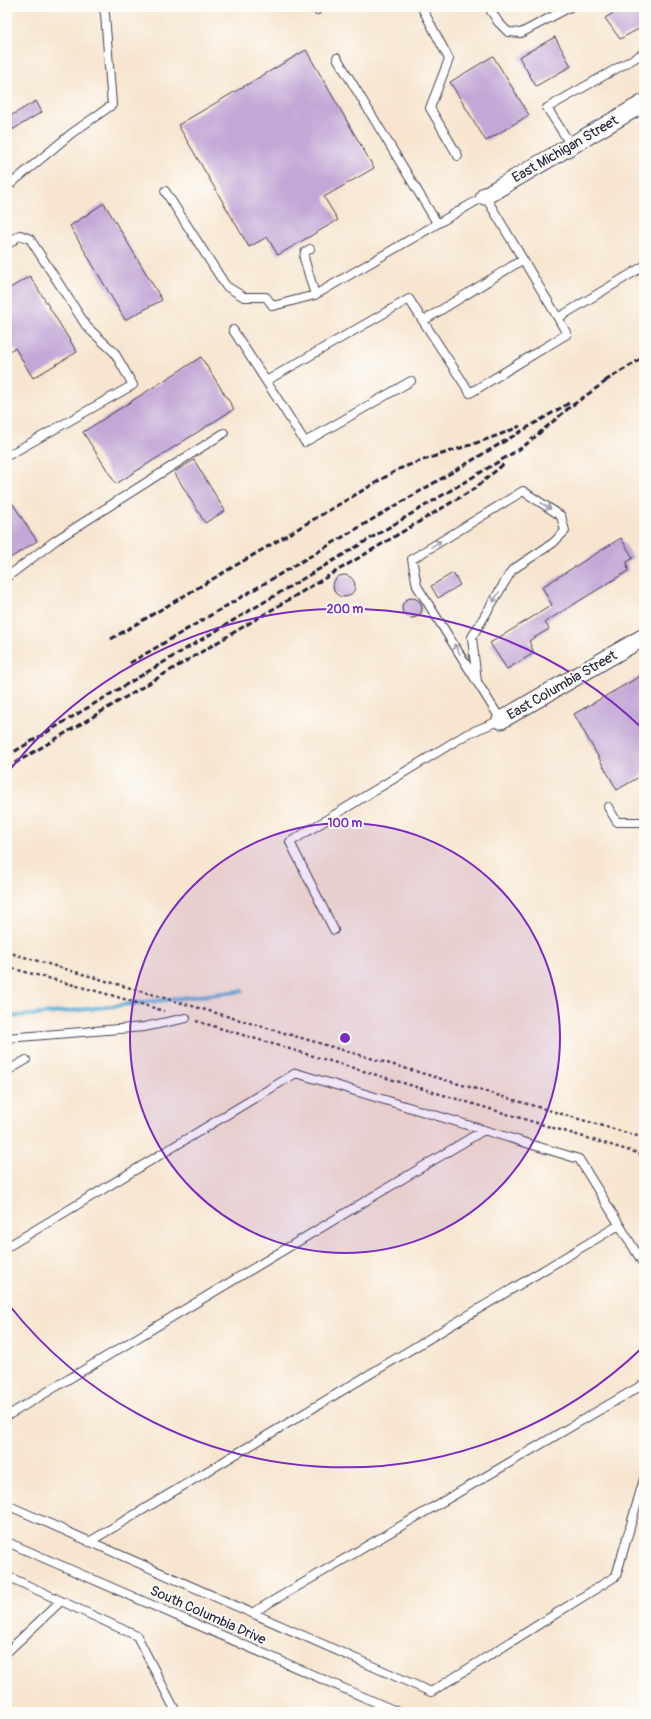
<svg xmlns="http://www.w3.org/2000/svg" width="651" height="1719" viewBox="0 0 651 1719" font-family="Pangolin,sans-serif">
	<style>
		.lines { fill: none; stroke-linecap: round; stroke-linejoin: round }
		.stream { stroke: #56a9d1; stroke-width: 4.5 }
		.building { fill: #c3a7d6 }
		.lane-casing { stroke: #423f51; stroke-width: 10 }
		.street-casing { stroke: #423f51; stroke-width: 19 }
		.path { stroke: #423f51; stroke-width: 2.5; stroke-dasharray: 3 3; stroke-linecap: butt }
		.lane { stroke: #fff; stroke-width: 8 }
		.street { stroke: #fff; stroke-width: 17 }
		.rail { stroke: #22223b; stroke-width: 3; stroke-dasharray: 6 3; stroke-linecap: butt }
		.oneway { stroke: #9c9ca7 }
		.ring { fill: none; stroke: #7b2cbf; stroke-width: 2 }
		.labels { text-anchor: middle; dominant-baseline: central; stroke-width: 4; stroke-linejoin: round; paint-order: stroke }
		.street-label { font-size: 14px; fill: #22223b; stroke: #fdfcf7 }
		.centre { fill: #7b2cbf; stroke: #fdfcf7; stroke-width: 2 }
		.ring-label { font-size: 12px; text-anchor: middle; font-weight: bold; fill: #7b2cbf; stroke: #fdfcf7; stroke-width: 4; stroke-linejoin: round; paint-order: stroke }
	</style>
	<rect width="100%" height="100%" fill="#fdfcf7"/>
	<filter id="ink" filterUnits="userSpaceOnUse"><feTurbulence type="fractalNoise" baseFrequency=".025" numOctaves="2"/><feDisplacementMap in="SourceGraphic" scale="8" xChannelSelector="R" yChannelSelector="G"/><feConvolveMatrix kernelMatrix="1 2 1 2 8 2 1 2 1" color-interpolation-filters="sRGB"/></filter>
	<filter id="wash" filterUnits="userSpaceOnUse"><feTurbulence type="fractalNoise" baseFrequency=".012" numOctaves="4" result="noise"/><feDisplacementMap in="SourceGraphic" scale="16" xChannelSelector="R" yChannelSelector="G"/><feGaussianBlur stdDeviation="0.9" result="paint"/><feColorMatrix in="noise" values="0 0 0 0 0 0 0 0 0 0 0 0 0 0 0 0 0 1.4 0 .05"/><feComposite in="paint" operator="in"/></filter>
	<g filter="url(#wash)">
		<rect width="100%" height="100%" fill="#f7e5cf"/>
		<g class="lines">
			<path class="stream" d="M 7,1017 L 53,1013 L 242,991"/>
		</g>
		<g id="blocks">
			<path class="building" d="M 623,7 L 644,7 L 644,26 L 620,39 L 605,18 Z
				M 555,37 L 571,66 L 536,86 L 519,57 Z
				M 306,50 L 374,168 L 324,197 L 338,220 L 278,255 L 267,237 L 249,247 L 178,125 Z
				M 493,56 L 529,115 L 486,141 L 450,82 Z
				M 36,101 L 42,112 L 7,133 L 7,118 Z
				M 104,203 L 162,300 L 125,320 L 70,226 Z
				M 30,276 L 77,352 L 33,378 L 15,348 L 7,352 L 7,290 Z
				M 201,357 L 234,409 L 116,484 L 83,432 Z
				M 194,460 L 225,511 L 205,523 L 174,472 Z
				M 7,495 L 37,541 L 7,560 Z
				M 621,538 L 633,558 L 627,562 L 628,571 L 545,622 L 549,629 L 529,641 L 534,653 L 507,669 L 490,643 L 552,605 L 542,587 Z
				M 453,573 L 460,585 L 438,598 L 431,586 Z
				M333 586a11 11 0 1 1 22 0a11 11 0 1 1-22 0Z
				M402 608a10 10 0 1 1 20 0a10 10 0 1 1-20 0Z
				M 644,674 L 644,774 L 617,790 L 574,714 Z"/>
		</g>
	</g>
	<g filter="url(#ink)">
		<use href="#blocks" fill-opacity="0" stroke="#423f51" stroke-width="1"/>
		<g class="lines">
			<defs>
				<path id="lane" d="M 315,7 L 317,10
					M 490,7 L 491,11 L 498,22 L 508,32 L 521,33 L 570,7
					M 422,8 L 449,59 L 430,108 L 458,156
					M 337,58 L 437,223
					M 571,145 L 547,108 L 644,53
					M 7,187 L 72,133 L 112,105 L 105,14 L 103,7
					M 165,191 L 226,286 L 244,297 L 266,297 L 273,306 L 315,295 L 485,196 L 558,318 L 644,266
					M 7,245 L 20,235 L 30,239 L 87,327 L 114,352 L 133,385 L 7,456
					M 310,249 L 305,252 L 304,258 L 315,295
					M 423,321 L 470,393 L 567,334 L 558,318
					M 233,330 L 266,381
					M 411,381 L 305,442 L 266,381 L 409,299 L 423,321 L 522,260
					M 7,577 L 56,540 L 224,433
					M 608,807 L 617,822 L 644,822
					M 334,930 L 290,842 L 467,734 L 501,720 L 417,586 L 412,559 L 523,491 L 561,516 L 565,531 L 553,543 L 512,570 L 472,637 L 477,682
					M 7,1038 L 144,1027 L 186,1018
					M 7,1071 L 26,1060
					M 7,1247 L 296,1073 L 579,1159 L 644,1265
					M 7,1416 L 484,1130
					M 7,1505 L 431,1692 L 616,1576 L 644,1479
					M 7,1542 L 398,1712
					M 89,1542 L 619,1225
					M 7,1576 L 137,1636 L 175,1710 L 173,1712
					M 252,1613 L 644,1384
					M 7,1652 L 61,1601"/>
				<path id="street" d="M 485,196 L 644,103
					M 501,720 L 644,637"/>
			</defs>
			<use href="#lane" class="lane-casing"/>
			<use href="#street" class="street-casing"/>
			<path class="path" d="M 7,952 L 644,1138
				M 7,967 L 114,996 L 164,1011
				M 196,1021 L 644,1155"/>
			<use href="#lane" class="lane"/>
			<use href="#street" class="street"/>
			<path class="rail" d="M 605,381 L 644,357
				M 111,639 L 399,469 C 439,453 481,444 520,426
				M 130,663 L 569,403
				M 7,756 L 523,447 L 570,407 L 609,379
				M 7,768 L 474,489 L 505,463"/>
		</g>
		<defs><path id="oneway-shaft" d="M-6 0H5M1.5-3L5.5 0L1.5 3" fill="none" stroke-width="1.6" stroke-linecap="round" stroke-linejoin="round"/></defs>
		<g class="oneway">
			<use href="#oneway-shaft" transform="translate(546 506) rotate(33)"/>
			<use href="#oneway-shaft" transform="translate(436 544) rotate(-32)"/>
			<use href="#oneway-shaft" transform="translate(496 597) rotate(121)"/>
			<use href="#oneway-shaft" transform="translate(457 649) rotate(-122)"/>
		</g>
	</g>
	<circle cx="345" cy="1038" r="215" fill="#7b2cbf" fill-opacity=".12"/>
	<g class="ring">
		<circle cx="345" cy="1038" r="215"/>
		<path d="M643 1347A429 429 0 0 1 9 1305M9 771A429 429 0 0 1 643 729"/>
	</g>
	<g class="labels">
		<g class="street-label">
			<text transform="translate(565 149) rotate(-30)">East Michigan Street</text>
			<text transform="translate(562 685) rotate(-30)">East Columbia Street</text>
			<text transform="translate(208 1615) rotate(24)">South Columbia Drive</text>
		</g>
	</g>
	<circle cx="345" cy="1038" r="6" class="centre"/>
	<g class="ring-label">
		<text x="345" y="613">200 m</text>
		<text x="345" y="827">100 m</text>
	</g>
	<rect width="651" height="1719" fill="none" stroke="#fdfcf7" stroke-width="24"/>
</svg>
